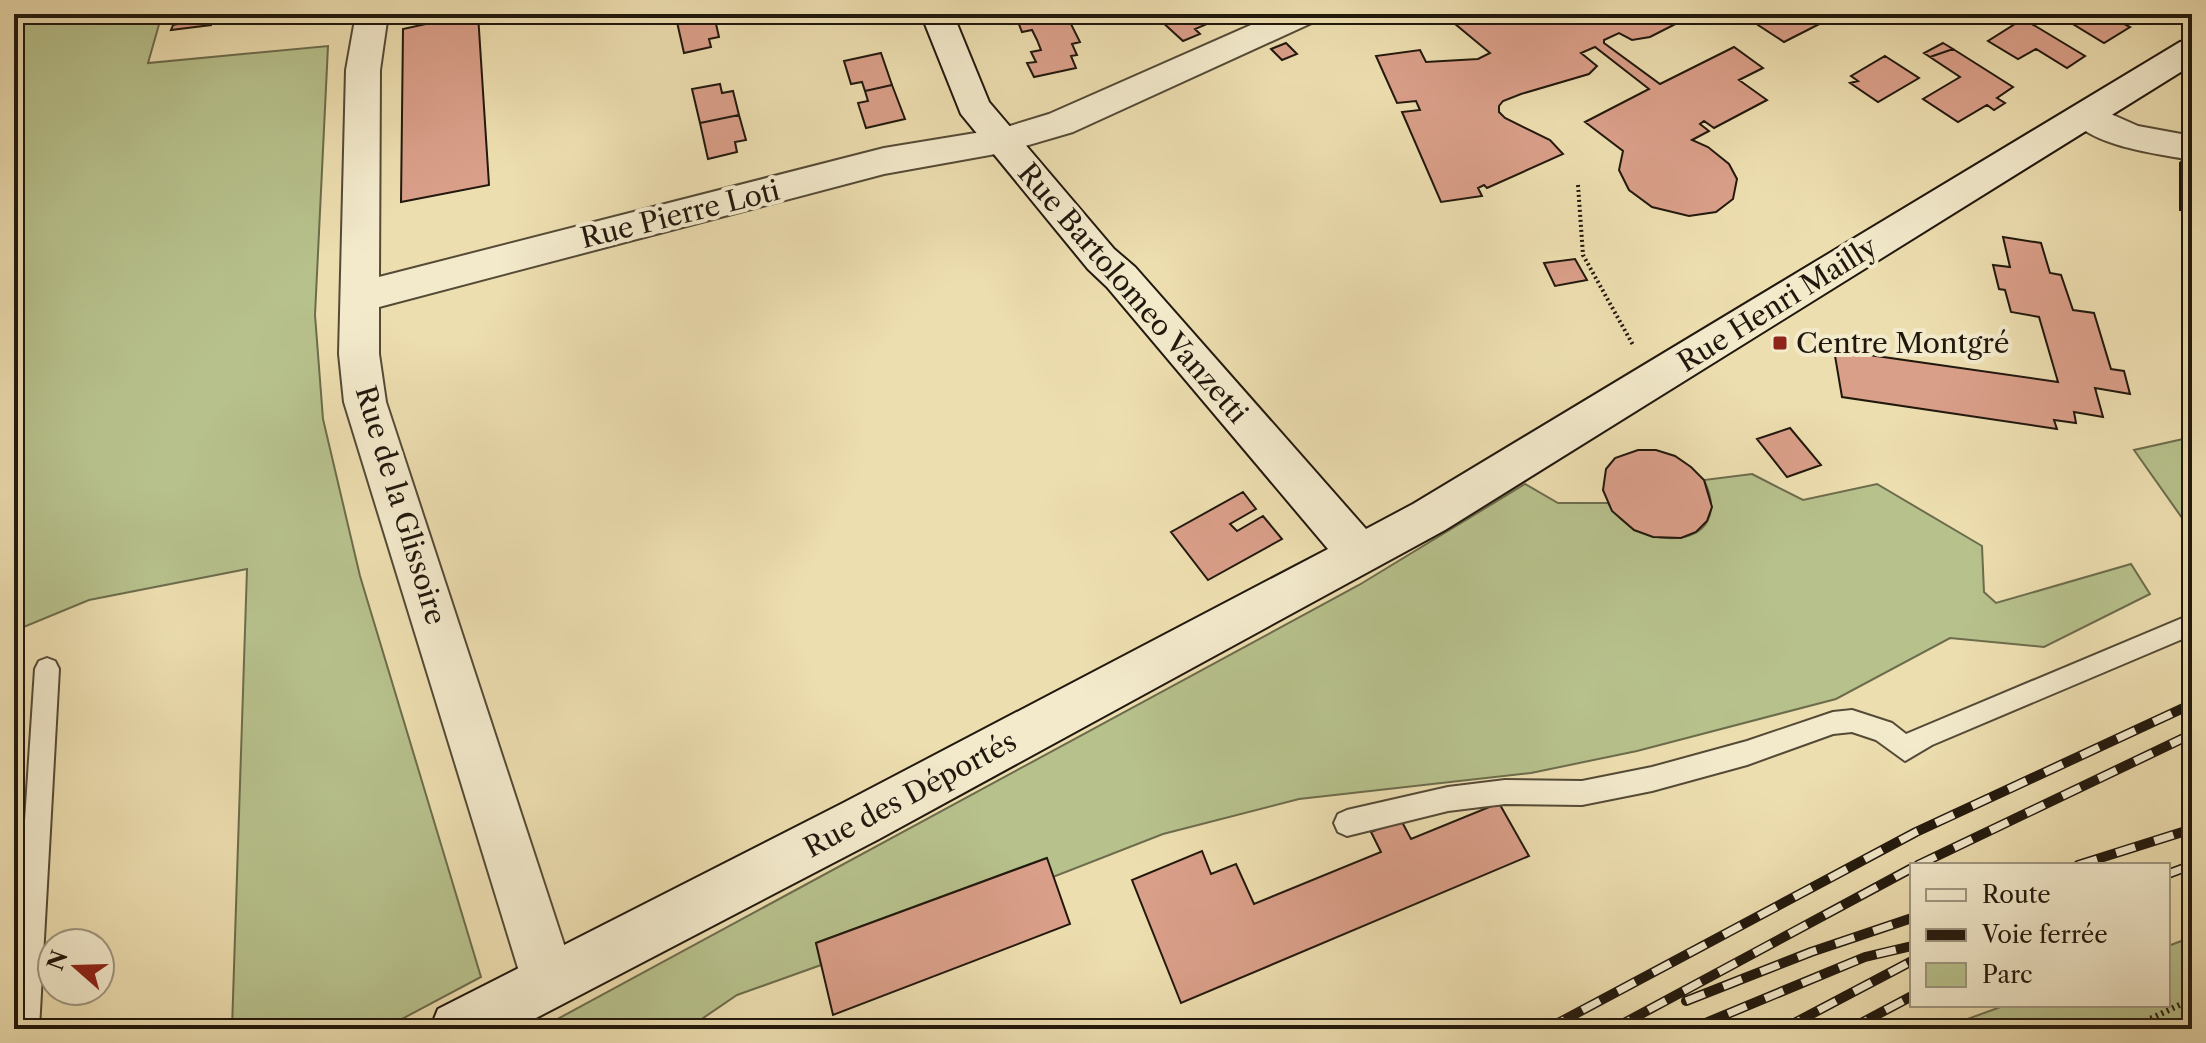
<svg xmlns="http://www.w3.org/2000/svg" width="2206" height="1043" viewBox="0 0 2206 1043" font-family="'Libre Caslon Text',serif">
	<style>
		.green { fill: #b7c18c; stroke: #6c6c4c; stroke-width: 2 }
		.building { fill: #da9f89; stroke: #21180d; stroke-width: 2 }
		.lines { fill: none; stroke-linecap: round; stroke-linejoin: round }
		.lane-casing { stroke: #544a36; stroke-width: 4 }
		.street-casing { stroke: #544a36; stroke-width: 4 }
		.secondary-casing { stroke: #21180d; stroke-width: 4 }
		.path-far1 { stroke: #21180d; stroke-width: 4; stroke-dasharray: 2 3; stroke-linecap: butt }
		.path { stroke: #21180d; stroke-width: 6; stroke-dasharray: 2 4; stroke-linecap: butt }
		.lane { fill: #f3eacc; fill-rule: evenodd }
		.street { fill: #f3eacc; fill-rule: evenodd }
		.secondary { fill: #f3eacc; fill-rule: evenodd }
		.rail-casing { stroke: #21180d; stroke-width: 10 }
		.rail { stroke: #f3eacc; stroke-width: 7; stroke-dasharray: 20; stroke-linecap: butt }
		.poi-dot { fill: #8f2418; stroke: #f3eacc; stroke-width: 3 }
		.labels { text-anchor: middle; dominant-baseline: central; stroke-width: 8; stroke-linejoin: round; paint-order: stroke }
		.street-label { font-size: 28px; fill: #21180d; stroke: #f3eacc }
		.poi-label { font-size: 28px; fill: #21180d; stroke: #f3eacc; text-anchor: start }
	</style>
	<rect width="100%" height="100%" fill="#eddeb0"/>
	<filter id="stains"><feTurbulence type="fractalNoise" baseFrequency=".0025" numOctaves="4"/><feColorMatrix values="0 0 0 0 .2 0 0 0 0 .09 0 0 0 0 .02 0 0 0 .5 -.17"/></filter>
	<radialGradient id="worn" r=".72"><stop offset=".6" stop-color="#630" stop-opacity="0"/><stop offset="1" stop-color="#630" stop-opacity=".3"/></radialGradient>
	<path class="green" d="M 14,14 L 162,14 L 148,63 L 328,46 L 315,315 L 323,419 L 360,576 L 481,977 L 383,1029 L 232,1029 L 247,569 L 89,600 L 14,631 Z
		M 2192,437 L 2192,532 L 2134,450 Z
		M 1752,474 L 1803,500 L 1877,484 L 1982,546 L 1984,592 L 1996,603 L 2131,564 L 2150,594 L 2044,647 L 1950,638 L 1836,699 L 1637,751 L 1531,773 L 1299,799 L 1163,834 L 1053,877 L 1046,858 L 816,943 L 821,965 L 737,995 L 687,1029 L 539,1029 L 1359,585 L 1525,484 L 1558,503 L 1608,503 C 1638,555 1738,551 1704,480 Z
		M 2192,937 L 2192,1029 L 1940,1029 L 2006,1005 L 2168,1005 L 2168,946 Z"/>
	<path class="building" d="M 185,14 L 213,14 L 211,25 L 171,30 L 173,25 L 183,23 Z
		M 471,14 L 478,14 L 489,185 L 401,202 L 403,29 Z
		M 675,14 L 713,14 L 714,15 L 677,22 Z
		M 828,14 L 866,14 L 867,16 L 831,23 Z
		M 1005,14 L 1052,14 L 1057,24 L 1070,22 L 1080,42 L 1072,44 L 1077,55 L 1071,56 L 1076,68 L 1034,77 L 1027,63 L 1036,62 L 1031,52 L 1041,50 L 1037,40 L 1032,30 L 1022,32 L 1018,22 L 1010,24 Z
		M 1197,14 L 1207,24 L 1195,29 L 1200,34 L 1183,41 L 1160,20 L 1173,14 Z
		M 1421,14 L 1695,14 L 1650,37 L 1632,40 L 1619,33 L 1604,40 L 1604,43 L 1660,84 L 1734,47 L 1763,68 L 1739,80 L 1767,100 L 1714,128 L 1704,121 L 1700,124 L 1709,131 L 1692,140 L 1708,147 L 1729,164 L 1737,179 L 1733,199 L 1716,212 L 1689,216 L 1652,207 L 1629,190 L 1619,170 L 1623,151 L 1585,122 L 1649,89 L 1595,47 L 1581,53 L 1597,66 L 1589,74 L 1521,94 L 1503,101 L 1499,106 L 1499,112 L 1505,118 L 1550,140 L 1563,154 L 1487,188 L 1484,185 L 1478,188 L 1482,196 L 1441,202 L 1402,112 L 1420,110 L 1416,101 L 1397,103 L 1376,56 L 1420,50 L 1426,62 L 1478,59 L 1490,53 L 1443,14 L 1429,21 Z
		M 1732,14 L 1839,14 L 1784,42 L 1755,23 L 1762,19 L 1759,17 L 1747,23 Z
		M 2081,14 L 2126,14 L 2133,18 L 2124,24 L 2130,27 L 2104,43 L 2068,21 Z
		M 714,15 L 719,37 L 709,39 L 711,47 L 684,53 L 677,22 Z
		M 2023,19 L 2037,27 L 2085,56 L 2067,68 L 2036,49 L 2018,59 L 1988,41 Z
		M 1286,43 L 1297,54 L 1282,60 L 1271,49 Z
		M 1943,43 L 1953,49 L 1930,57 L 1924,53 Z
		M 1953,49 L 2013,87 L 1997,98 L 2005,103 L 1994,110 L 1987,105 L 1958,122 L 1923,99 L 1960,77 L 1930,57 Z
		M 881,53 L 892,85 L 865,91 L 862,82 L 851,84 L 844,61 Z
		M 1885,56 L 1919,78 L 1878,102 L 1850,83 L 1858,81 L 1851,76 Z
		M 720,84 L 722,93 L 733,91 L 739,115 L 700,123 L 692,89 Z
		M 892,85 L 905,119 L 866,128 L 858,103 L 868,101 L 865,91 Z
		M 739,115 L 746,140 L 735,142 L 737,152 L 708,159 L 700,123 Z
		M 2183,160 L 2192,163 L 2192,198 L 2180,195 L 2180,163 Z
		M 2180,195 L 2192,198 L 2192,213 L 2180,210 Z
		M 2003,237 L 2041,243 L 2050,273 L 2061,275 L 2073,310 L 2094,313 L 2111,369 L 2124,371 L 2130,394 L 2095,388 L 2103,417 L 2074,412 L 2076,423 L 2054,420 L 2057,429 L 1842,397 L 1834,350 L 2058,382 L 2039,317 L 2011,312 L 2005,290 L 1999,289 L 1993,265 L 2010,267 Z
		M 1575,259 L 1587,280 L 1555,286 L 1544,263 Z
		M 1790,428 L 1821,465 L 1787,477 L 1757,439 Z
		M 1638,450 L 1656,450 L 1675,456 L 1691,467 L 1704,480 L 1712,507 L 1707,521 L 1696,532 L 1681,538 L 1653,537 L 1634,530 L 1612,511 L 1603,490 L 1606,469 L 1615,458 Z
		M 1243,492 L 1256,509 L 1230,524 L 1237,531 L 1263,516 L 1282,539 L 1208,580 L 1171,532 Z
		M 1499,803 L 1529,856 L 1181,1003 L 1132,880 L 1202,851 L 1211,874 L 1236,864 L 1254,904 L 1381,852 L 1371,832 L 1401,820 L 1411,839 Z
		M 1047,858 L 1070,924 L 833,1015 L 816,943 Z"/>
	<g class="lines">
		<defs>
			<path id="lane" d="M 2192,614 L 2192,635 L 1932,745 L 1905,761 L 1876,740 L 1852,732 L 1833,734 L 1747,765 L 1652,791 L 1582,805 L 1505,804 L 1448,811 L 1347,836 L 1338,832 L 1334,823 L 1338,814 L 1347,810 L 1448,787 L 1505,780 L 1582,781 L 1652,767 L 1747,741 L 1833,712 L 1852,710 L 1892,723 L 1906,734 Z
				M 47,658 L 55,661 L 59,669 L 39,1029 L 14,1029 L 14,987 L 35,669 L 39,661 Z"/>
			<path id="street" d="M 356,14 L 388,14 L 380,70 L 379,277 L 884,148 L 1000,129 L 1049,114 L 1276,14 L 1320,14 L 1316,21 L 1073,132 L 1001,153 L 884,174 L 379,307 L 379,354 L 386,402 L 576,981 L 568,1000 L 549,1008 L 530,1000 L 522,981 L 344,402 L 339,354 L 346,70 Z
				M 2086,103 L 2138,126 L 2192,136 L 2192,160 C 2159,154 2087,146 2069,115 L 2074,107 Z"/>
			<path id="secondary" d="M 921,14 L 953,14 L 989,102 L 1114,249 L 1135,267 L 1366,529 L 1413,504 L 2180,42 L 2192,39 L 2192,65 L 1445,530 L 879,839 L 515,1029 L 430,1029 L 438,1009 L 843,803 L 1328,549 L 1107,287 L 1088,269 L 961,114 Z"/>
		</defs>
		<use href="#lane" class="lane-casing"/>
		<use href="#street" class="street-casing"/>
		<use href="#secondary" class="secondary-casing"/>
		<path class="path-far1" d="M 1578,185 L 1583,255 L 1633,345"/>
		<path class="path" d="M 2129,1029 L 2192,999"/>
		<use href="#lane" class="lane"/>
		<use href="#street" class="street"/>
		<use href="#secondary" class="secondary"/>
		<defs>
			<path id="rail" d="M 1918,865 L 2192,734
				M 2078,865 L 2192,829
				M 2168,874 L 2192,865
				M 1686,1001 L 1811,952 L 1912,918
				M 1547,1029 L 1916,832 L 2192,704
				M 1613,1029 L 1912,868
				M 1691,1029 L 1865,957 L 1912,946
				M 1783,1029 L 1912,961
				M 1850,1029 L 1912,996"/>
		</defs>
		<use href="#rail" class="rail-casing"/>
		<use href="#rail" class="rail"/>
	</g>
	<rect class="poi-dot" x="1772" y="335" width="16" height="16" rx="4"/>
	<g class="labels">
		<g class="street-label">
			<text transform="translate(680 214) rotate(-14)">Rue Pierre Loti</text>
			<text transform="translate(1133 293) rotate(49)">Rue Bartolomeo Vanzetti</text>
			<text transform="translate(1777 304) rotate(-32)">Rue Henri Mailly</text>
			<text transform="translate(401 505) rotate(73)">Rue de la Glissoire</text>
			<text transform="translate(910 794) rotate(-28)">Rue des Déportés</text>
		</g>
		<g class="poi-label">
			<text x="1796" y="343">Centre Montgré</text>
		</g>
	</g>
	<rect width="2206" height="1043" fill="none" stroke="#eddeb0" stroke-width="48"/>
	<rect x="16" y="16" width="2174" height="1011" fill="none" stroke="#21180d" stroke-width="4"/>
	<rect x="24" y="24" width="2158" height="995" fill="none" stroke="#21180d" stroke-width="2"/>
	<rect x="1910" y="863" width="260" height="144" fill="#f3eacc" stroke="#9f9680" stroke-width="2"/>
	<rect x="1926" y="889" width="40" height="12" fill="#f3eacc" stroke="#9f9680" stroke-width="2"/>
	<text x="1982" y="903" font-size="24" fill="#21180d">Route</text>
	<rect x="1926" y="929" width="40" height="12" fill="#21180d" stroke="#9f9680" stroke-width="2"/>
	<text x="1982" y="943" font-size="24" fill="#21180d">Voie ferrée</text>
	<rect x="1926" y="963" width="40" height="24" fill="#b7c18c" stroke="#9f9680" stroke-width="2"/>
	<text x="1982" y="983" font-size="24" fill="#21180d">Parc</text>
	<g transform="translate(76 967) rotate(290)"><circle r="38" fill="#f3eacc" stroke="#9f9680" stroke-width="2"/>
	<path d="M0-6L14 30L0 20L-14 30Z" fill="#8f2418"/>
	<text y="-12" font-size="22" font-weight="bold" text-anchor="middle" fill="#21180d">N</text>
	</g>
	<rect width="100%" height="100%" filter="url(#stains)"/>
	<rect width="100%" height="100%" fill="url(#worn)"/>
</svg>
